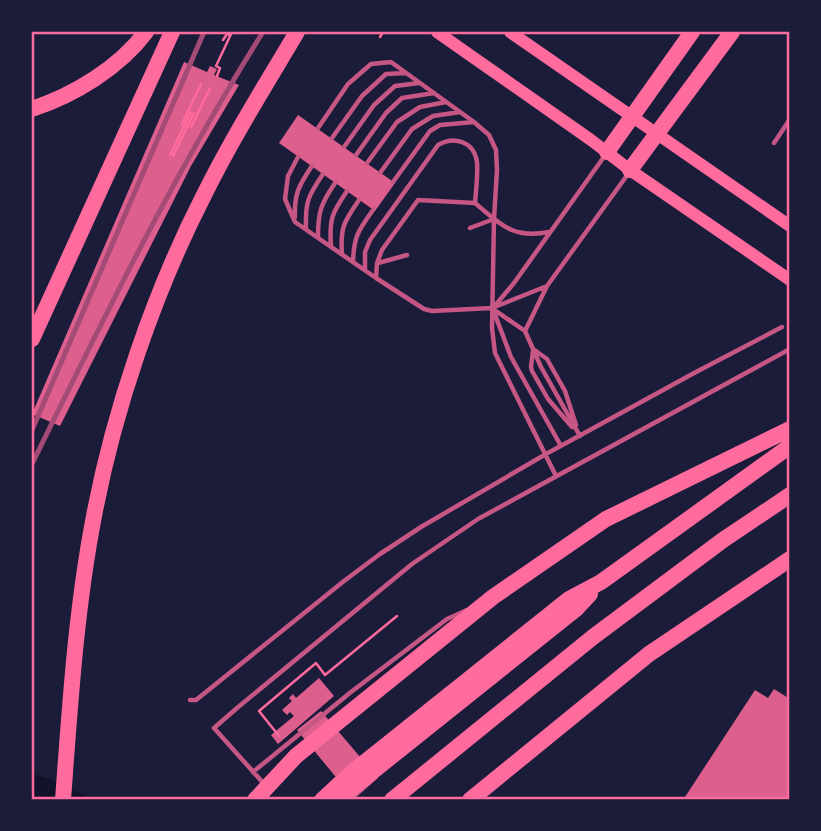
<svg xmlns="http://www.w3.org/2000/svg" width="821" height="831" viewBox="0 0 821 831" font-family="Manrope,sans-serif">
	<style>
		.water { fill: #12122b }
		.building { fill: #dd5f8e }
		.lines { fill: none; stroke-linecap: round; stroke-linejoin: round }
		.path { stroke: #ff6b9d; stroke-width: 2.5 }
		.service { stroke: #c65784; stroke-width: 4.5 }
		.secondary { stroke: #ff6b9d; stroke-width: 12 }
		.motorway { stroke: #ff6b9d; stroke-width: 16 }
		.rail { stroke: #a44b75; stroke-width: 5 }
		.neatline { fill: none; stroke: #ff6b9d; stroke-width: 2.5 }
	</style>
	<rect width="100%" height="100%" fill="#1b1b3a"/>
	<path class="water" d="M 32,774 L 50,779 L 92,799 L 32,799 Z"/>
	<path class="building" d="M 184,62 L 207,72 L 210,66 L 217,69 L 214,75 L 239,85 L 191,166 L 60,426 L 32,414 Z
		M 298,115 L 395,183 L 375,211 L 279,143 Z
		M 319,678 L 334,696 L 278,744 L 271,735 L 294,716 L 290,712 L 287,715 L 282,710 L 292,701 L 289,698 L 293,694 L 296,698 Z
		M 774,689 L 790,699 L 790,800 L 683,800 L 755,690 L 768,698 Z
		M 321,711 L 378,778 L 354,799 L 297,730 Z"/>
	<g class="lines">
		<path class="path" d="M 380,37 L 383,32
			M 223,40 L 227,34 L 230,35
			M 217,76 L 220,68 L 216,66 L 232,32
			M 182,124 L 201,84
			M 191,127 L 210,88
			M 170,155 L 191,112
			M 173,156 L 194,113
			M 279,736 L 259,711 L 316,663 L 325,675 L 397,616"/>
		<path class="service" d="M 318,128 L 348,84 L 371,64 L 391,62 L 474,122 L 489,135 L 496,150 L 497,170 L 494,219 L 492,328 L 495,353 L 556,476
			M 332,138 L 362,96 L 386,74 L 406,73
			M 774,143 L 790,119
			M 344,147 L 374,105 L 395,86 L 419,83
			M 356,155 L 386,113 L 402,98 L 434,93
			M 298,157 L 288,176 L 285,199 L 295,222 L 376,278 L 424,309 L 432,311 L 492,308 L 547,286
			M 367,163 L 397,122 L 420,107 L 446,102
			M 380,173 L 412,129 L 433,116 L 460,112
			M 393,182 L 430,131 L 440,125 L 474,122
			M 475,203 C 501,225 513,239 549,232
			M 295,217 C 294,194 299,185 312,166
			M 470,228 L 494,219
			M 306,229 C 305,202 308,196 323,174
			M 318,237 C 318,211 321,204 335,183
			M 331,246 C 329,219 332,213 347,191
			M 342,254 C 340,227 344,222 359,200
			M 353,261 C 354,236 358,231 373,210
			M 378,263 L 407,255
			M 365,270 L 365,252 L 370,240 L 438,145 C 454,136 474,141 477,162 C 478,175 476,190 475,203
			M 376,278 L 377,263 L 382,250 L 418,200 L 475,203
			M 493,308 L 514,283 L 606,154
			M 493,309 L 525,331 L 541,367 L 580,436
			M 494,312 L 511,357 L 561,446
			M 525,331 L 547,286 L 628,174
			M 533,349 L 547,359 L 565,391 L 576,425
			M 533,351 L 531,367 L 532,371 L 548,399 L 572,427
			M 190,700 L 196,700 L 344,581 L 380,554 L 421,527 L 546,454 L 696,372 L 782,327
			M 253,772 L 351,692 L 447,619 L 467,610
			M 265,785 L 214,728 L 237,708 L 412,564 L 478,519 L 790,349"/>
		<path class="secondary" d="M 437,32 L 591,140 L 630,170 L 790,280
			M 510,32 L 790,226"/>
		<path class="motorway" d="M 32,109 C 74,95 119,68 146,32
			M 607,152 L 692,32
			M 630,170 L 732,32
			M 32,339 L 172,32
			M 63,800 C 70,705 76,609 94,516 C 114,410 154,293 203,197 C 231,140 265,86 297,32
			M 255,800 L 296,756 L 493,597 L 606,519 L 790,429
			M 322,800 L 350,774 L 569,599 L 601,582 L 790,446
			M 337,800 L 576,609 L 590,594
			M 392,800 L 593,637 L 723,540 L 790,495
			M 470,800 L 649,654 L 790,559"/>
		<path class="rail" d="M 32,430 L 204,32
			M 32,464 C 104,317 176,170 263,32"/>
	</g>
	<rect width="821" height="831" fill="none" stroke="#1b1b3a" stroke-width="66"/>
	<rect x="33" y="33" width="755" height="765" class="neatline"/>
</svg>
